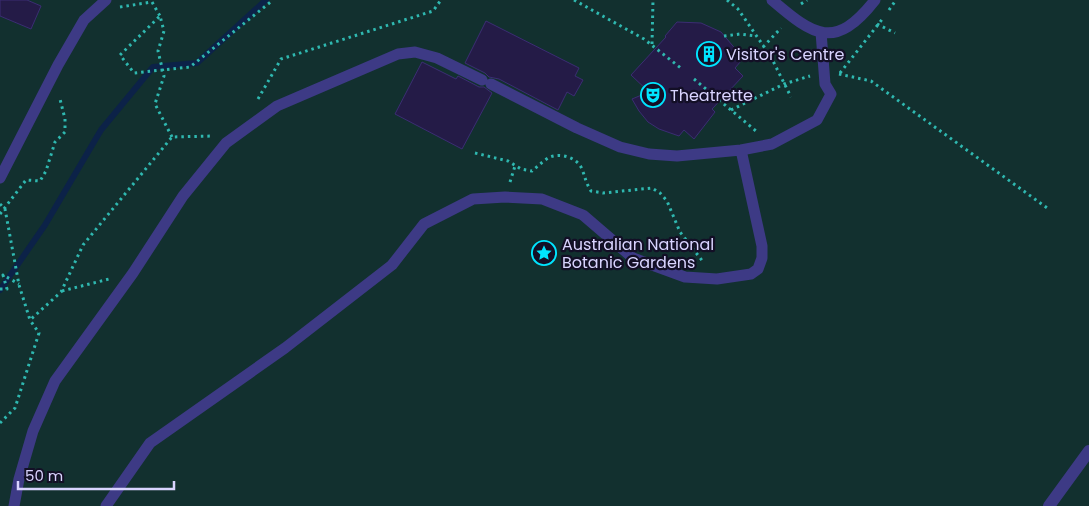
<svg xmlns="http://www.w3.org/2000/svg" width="1089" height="506" viewBox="0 0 1089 506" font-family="Poppins,sans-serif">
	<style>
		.green { fill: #12302f }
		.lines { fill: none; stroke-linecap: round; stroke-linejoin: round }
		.stream { stroke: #0c2248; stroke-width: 6 }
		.building { fill: #241b47; stroke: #3b2d73 }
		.path { stroke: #2fb8b0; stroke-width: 3; stroke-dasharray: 2.5 4; stroke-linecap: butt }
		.service { stroke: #3d3a85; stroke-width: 11 }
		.minor { stroke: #3d3a85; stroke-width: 12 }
		.labels { text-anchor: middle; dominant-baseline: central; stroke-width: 4.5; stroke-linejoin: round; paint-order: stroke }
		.poi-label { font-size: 16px; fill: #d9d4ff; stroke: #130f26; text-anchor: start }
	</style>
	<rect width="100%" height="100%" fill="#130f26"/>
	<path class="green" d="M 0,0 L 1089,0 L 1089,506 L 0,506 Z"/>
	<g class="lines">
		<path class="stream" d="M 0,290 L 45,225 L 101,130 L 153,67 L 197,63 L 266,0"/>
	</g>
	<path class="building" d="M 0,0 L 27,0 L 41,6 L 31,29 L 0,16 Z
		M 486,21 L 579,68 L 575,76 L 583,80 L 574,96 L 567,92 L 558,110 L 499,79 L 489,77 L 485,73 L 465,63 Z
		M 677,22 L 701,23 L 721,32 L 738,52 L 741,61 L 735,68 L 743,76 L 712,109 L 715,112 L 694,139 L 684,130 L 679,136 L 659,129 L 648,122 L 639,111 L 632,99 L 649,92 L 631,75 L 666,37 L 665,36 Z
		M 422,62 L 456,79 L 458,76 L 479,87 L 484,87 L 492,93 L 462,149 L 395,114 Z"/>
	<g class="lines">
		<path class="path" d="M 574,0 L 644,39 L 682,69
			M 727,0 L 738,9 L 771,57 L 791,97
			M 801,4 L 807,0
			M 120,7 L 152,2 L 160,16
			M 889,10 L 896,0
			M 877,24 L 895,33
			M 724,36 L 740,34 L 755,36
			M 652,44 L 653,0
			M 763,47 L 781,28
			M 840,73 L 884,17
			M 839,74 L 871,81 L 1050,210
			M 694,79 L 756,131
			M 258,99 L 281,59 L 433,11 L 441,0
			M 731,110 L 784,84 L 810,76
			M 172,137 L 155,104 L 164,76 L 158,51 L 164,31 L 160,16 L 120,55 L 134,73 L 190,67 L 273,0
			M 475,153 L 508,161 L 521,169 L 532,171 C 537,167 542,162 548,158 C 559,152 577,157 582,169 C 585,177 586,183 591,191 L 603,193 L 652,188 L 660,193 L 667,201 L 680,232 L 704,263
			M 510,182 L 515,166
			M 0,204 L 5,209 L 19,285 L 30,320 L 61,292 L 83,245 L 172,137 L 213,136
			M 0,214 L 26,180 L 40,181 L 46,171 L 55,142 L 65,132 L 65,119 L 60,99
			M 0,289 L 7,289 L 3,275 L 19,284
			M 62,291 L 109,279
			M 0,423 L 15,408 L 39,333 L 30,320"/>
		<path class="service" d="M 772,0 C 814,36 835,51 875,0
			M 491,84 L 577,128 L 620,147 L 649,154 L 677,156 L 741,150 L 772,144 L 817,120 L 831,94 L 825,84 L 821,32
			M 0,178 L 58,65 L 84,20 L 106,0
			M 14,506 L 19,479 L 33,431 L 55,381 L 133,273 L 183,196 L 226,143 L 277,106 L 398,54 L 415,52 L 437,58 L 482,80
			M 106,506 L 150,443 L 285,348 L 392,265 L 424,224 L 473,199 L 505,197 L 542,199 L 583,215 L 633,258 L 685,277 L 717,279 L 751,274 L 758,269 L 762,258 L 762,246 L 741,150"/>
		<path class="minor" d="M 1049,506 L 1089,451"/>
	</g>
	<defs>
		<symbol id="building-ring" viewBox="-11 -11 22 22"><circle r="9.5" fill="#130f26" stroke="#00e5ff" stroke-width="1.5"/><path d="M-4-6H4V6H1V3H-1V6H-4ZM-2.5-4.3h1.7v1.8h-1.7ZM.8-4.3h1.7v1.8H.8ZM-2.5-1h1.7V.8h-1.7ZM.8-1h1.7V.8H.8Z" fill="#00e5ff"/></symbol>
		<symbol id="theatre-ring" viewBox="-11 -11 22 22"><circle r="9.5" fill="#130f26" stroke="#00e5ff" stroke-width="1.5"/><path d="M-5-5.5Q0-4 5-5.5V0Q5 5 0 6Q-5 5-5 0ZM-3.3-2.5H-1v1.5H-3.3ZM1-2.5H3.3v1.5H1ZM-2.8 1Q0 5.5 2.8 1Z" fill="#00e5ff"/></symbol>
		<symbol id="sight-ring" viewBox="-11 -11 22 22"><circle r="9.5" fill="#130f26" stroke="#00e5ff" stroke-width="1.5"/><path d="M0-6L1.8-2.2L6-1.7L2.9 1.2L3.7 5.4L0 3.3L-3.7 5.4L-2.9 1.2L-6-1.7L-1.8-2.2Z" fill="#00e5ff"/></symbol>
	</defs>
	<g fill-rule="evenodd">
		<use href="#building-ring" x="695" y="40" width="28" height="28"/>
		<use href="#theatre-ring" x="639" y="81" width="28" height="28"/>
		<use href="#sight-ring" x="530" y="239" width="28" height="28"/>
	</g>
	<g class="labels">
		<g class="poi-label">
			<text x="726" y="54">Visitor's Centre</text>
			<text x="670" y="95">Theatrette</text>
			<text x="562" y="244">Australian National<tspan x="562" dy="18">Botanic Gardens</tspan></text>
		</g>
	</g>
	<path d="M18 481v8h156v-8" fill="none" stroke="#d9d4ff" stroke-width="2.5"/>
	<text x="25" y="481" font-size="15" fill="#d9d4ff" stroke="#130f26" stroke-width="4" paint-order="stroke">50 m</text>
</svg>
